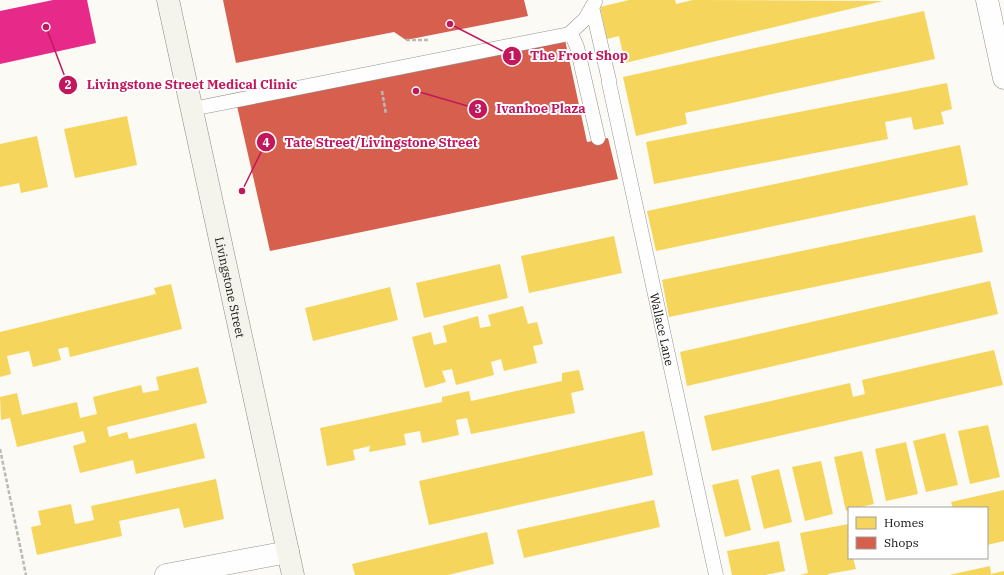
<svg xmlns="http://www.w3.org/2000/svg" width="1004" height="575" viewBox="0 0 1004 575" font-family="'IBM Plex Serif',serif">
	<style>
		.homes { fill: #f6d55c }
		.shops { fill: #d6604d }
		.health { fill: #e7298a }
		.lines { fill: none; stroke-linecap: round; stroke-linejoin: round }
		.lane-casing { stroke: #959593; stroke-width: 15 }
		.street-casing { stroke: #959593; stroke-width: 23 }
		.secondary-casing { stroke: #8c8b89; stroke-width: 23 }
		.path { stroke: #b9b9b8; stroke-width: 2.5; stroke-dasharray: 4 2; stroke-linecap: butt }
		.lane { stroke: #fefefe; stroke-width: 14 }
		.street { stroke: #fefefe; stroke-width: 22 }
		.secondary { stroke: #f4f3ec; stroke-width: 22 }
		.labels { text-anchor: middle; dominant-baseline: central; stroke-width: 4; stroke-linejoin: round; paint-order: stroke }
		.street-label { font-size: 12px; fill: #0f0f0f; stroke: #fff }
		.leader { fill: none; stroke: #c2185b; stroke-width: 1.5 }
		.callout-dot { fill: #c2185b; stroke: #fff; stroke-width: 1.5 }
		.mark-label { font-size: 12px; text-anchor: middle; font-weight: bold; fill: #fff }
		.callout-label { font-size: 13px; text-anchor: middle; font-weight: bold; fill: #c2185b; stroke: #fff; stroke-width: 4; stroke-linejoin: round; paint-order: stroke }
	</style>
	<rect width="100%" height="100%" fill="#fbfaf5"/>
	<path class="homes" d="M 629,0 L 675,0 L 676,4 L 693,0 L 883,1 L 625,63 L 619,36 L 607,39 L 600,7 Z
		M 924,11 L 935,59 L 685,113 L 687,124 L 636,136 L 623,77 Z
		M 947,83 L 952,109 L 941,112 L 944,124 L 914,130 L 911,117 L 885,122 L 888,139 L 654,184 L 646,142 Z
		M 127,116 L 137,165 L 75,178 L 64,129 Z
		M 37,136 L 48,187 L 21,193 L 19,183 L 0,187 L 0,144 Z
		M 960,145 L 968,185 L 656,251 L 647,211 Z
		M 975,215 L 983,252 L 669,317 L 662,280 Z
		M 614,236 L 622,273 L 529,293 L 521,256 Z
		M 500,264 L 508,298 L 424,318 L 416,283 Z
		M 990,281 L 998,314 L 687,386 L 680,352 Z
		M 171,284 L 182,329 L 70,357 L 68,347 L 58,349 L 61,360 L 33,367 L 29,351 L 7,356 L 11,374 L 0,377 L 0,332 L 156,294 L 154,288 Z
		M 390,287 L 398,320 L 313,341 L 305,308 Z
		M 523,306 L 528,324 L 537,322 L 543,344 L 533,346 L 537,363 L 504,371 L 501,359 L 491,362 L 494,375 L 456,385 L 452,369 L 442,371 L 446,382 L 425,388 L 412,337 L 431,332 L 434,345 L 447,342 L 443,326 L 478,316 L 480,328 L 491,326 L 488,315 Z
		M 994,350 L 1003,385 L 712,451 L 704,416 L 850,383 L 853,397 L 865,394 L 862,380 Z
		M 198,367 L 207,403 L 107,427 L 109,437 L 127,432 L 129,439 L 196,423 L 205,458 L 136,474 L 133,460 L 80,473 L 73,446 L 86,442 L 83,431 L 17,447 L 10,418 L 1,420 L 0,397 L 17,393 L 22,415 L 77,402 L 80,418 L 97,414 L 93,397 L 141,385 L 143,393 L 159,390 L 156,377 Z
		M 579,370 L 584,390 L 571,393 L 575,413 L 471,434 L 467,418 L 456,420 L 459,435 L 422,443 L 420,431 L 404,434 L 406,445 L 369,452 L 370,446 L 353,450 L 355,460 L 327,466 L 320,428 L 442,402 L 442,397 L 469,391 L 471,401 L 562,381 L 562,373 Z
		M 988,425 L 1000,477 L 970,484 L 958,431 Z
		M 644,431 L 653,475 L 429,525 L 419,481 Z
		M 945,433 L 958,485 L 926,492 L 913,441 Z
		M 906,442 L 918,494 L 886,501 L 875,449 Z
		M 862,451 L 874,504 L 857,508 L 849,508 L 849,510 L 846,511 L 834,457 Z
		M 821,461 L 833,514 L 805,521 L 792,467 Z
		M 779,469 L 792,522 L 764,529 L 751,476 Z
		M 216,479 L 224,519 L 184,528 L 179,508 L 119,521 L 122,536 L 37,555 L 31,527 L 41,525 L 38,511 L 71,504 L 75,524 L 94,520 L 91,506 Z
		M 738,479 L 751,530 L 725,537 L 712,485 Z
		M 1004,490 L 1004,541 L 987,545 L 987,508 L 953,508 L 951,502 Z
		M 654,500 L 660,527 L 524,558 L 517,530 Z
		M 849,524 L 849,558 L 853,558 L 856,569 L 828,574 L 828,575 L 800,575 L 808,573 L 800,533 Z
		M 487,532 L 494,564 L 448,575 L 355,575 L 352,564 Z
		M 779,541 L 785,571 L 765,575 L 732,575 L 727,551 Z
		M 990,566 L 991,574 L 1004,571 L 1004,575 L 949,575 Z"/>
	<path class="shops" d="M 223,0 L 524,0 L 528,16 L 406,40 L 394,32 L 236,63 Z
		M 565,40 L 587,142 L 608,138 L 618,179 L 270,251 L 237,106 Z"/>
	<path class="health" d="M 53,0 L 87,0 L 96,43 L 0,64 L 0,11 Z"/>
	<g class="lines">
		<defs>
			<g id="lane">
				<path d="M 592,7 L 609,80"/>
				<path d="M 569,34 L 585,19 L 595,2"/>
				<path id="s1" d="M 609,83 L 716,575"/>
				<path d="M 192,109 L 569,34 L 573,38 L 577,47 L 598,138"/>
			</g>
			<path id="street" d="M 987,0 L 1004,78
				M 166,575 L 288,552"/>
			<g id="secondary">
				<path id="s2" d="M 168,0 L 293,575"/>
			</g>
		</defs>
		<use href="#lane" class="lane-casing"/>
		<use href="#street" class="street-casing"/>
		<use href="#secondary" class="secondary-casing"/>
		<path class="path" d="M 406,40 L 428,40
			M 382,91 L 386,114
			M 0,449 L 26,575"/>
		<use href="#lane" class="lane"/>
		<use href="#street" class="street"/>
		<use href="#secondary" class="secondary"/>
	</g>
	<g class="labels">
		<g class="street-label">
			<text stroke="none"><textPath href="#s2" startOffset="294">Livingstone Street</textPath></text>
			<text stroke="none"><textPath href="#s1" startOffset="252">Wallace Lane</textPath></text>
		</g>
	</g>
	<path class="leader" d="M450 24L512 56M46 27L68 85M416 91L478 109M242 191L266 142"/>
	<g class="callout-dot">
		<circle cx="450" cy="24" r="4"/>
		<circle cx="46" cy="27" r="4"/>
		<circle cx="416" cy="91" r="4"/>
		<circle cx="242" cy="191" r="4"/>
		<circle cx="512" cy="56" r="10"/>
		<circle cx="68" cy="85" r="10"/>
		<circle cx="478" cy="109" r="10"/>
		<circle cx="266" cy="142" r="10"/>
	</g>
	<g class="mark-label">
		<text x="512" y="60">1</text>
		<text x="68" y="89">2</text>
		<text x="478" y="113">3</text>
		<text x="266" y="147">4</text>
	</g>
	<g class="callout-label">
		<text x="579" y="60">The Froot Shop</text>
		<text x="192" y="89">Livingstone Street Medical Clinic</text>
		<text x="541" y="113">Ivanhoe Plaza</text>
		<text x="381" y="147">Tate Street/Livingstone Street</text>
	</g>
	<rect x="848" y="507" width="140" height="52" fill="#ffffff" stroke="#9f9f9f"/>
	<rect x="856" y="517" width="20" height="12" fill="#f6d55c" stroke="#9f9f9f"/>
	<text x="884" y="527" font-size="12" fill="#0f0f0f">Homes</text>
	<rect x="856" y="537" width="20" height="12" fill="#d6604d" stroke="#9f9f9f"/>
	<text x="884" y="547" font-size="12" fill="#0f0f0f">Shops</text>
</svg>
